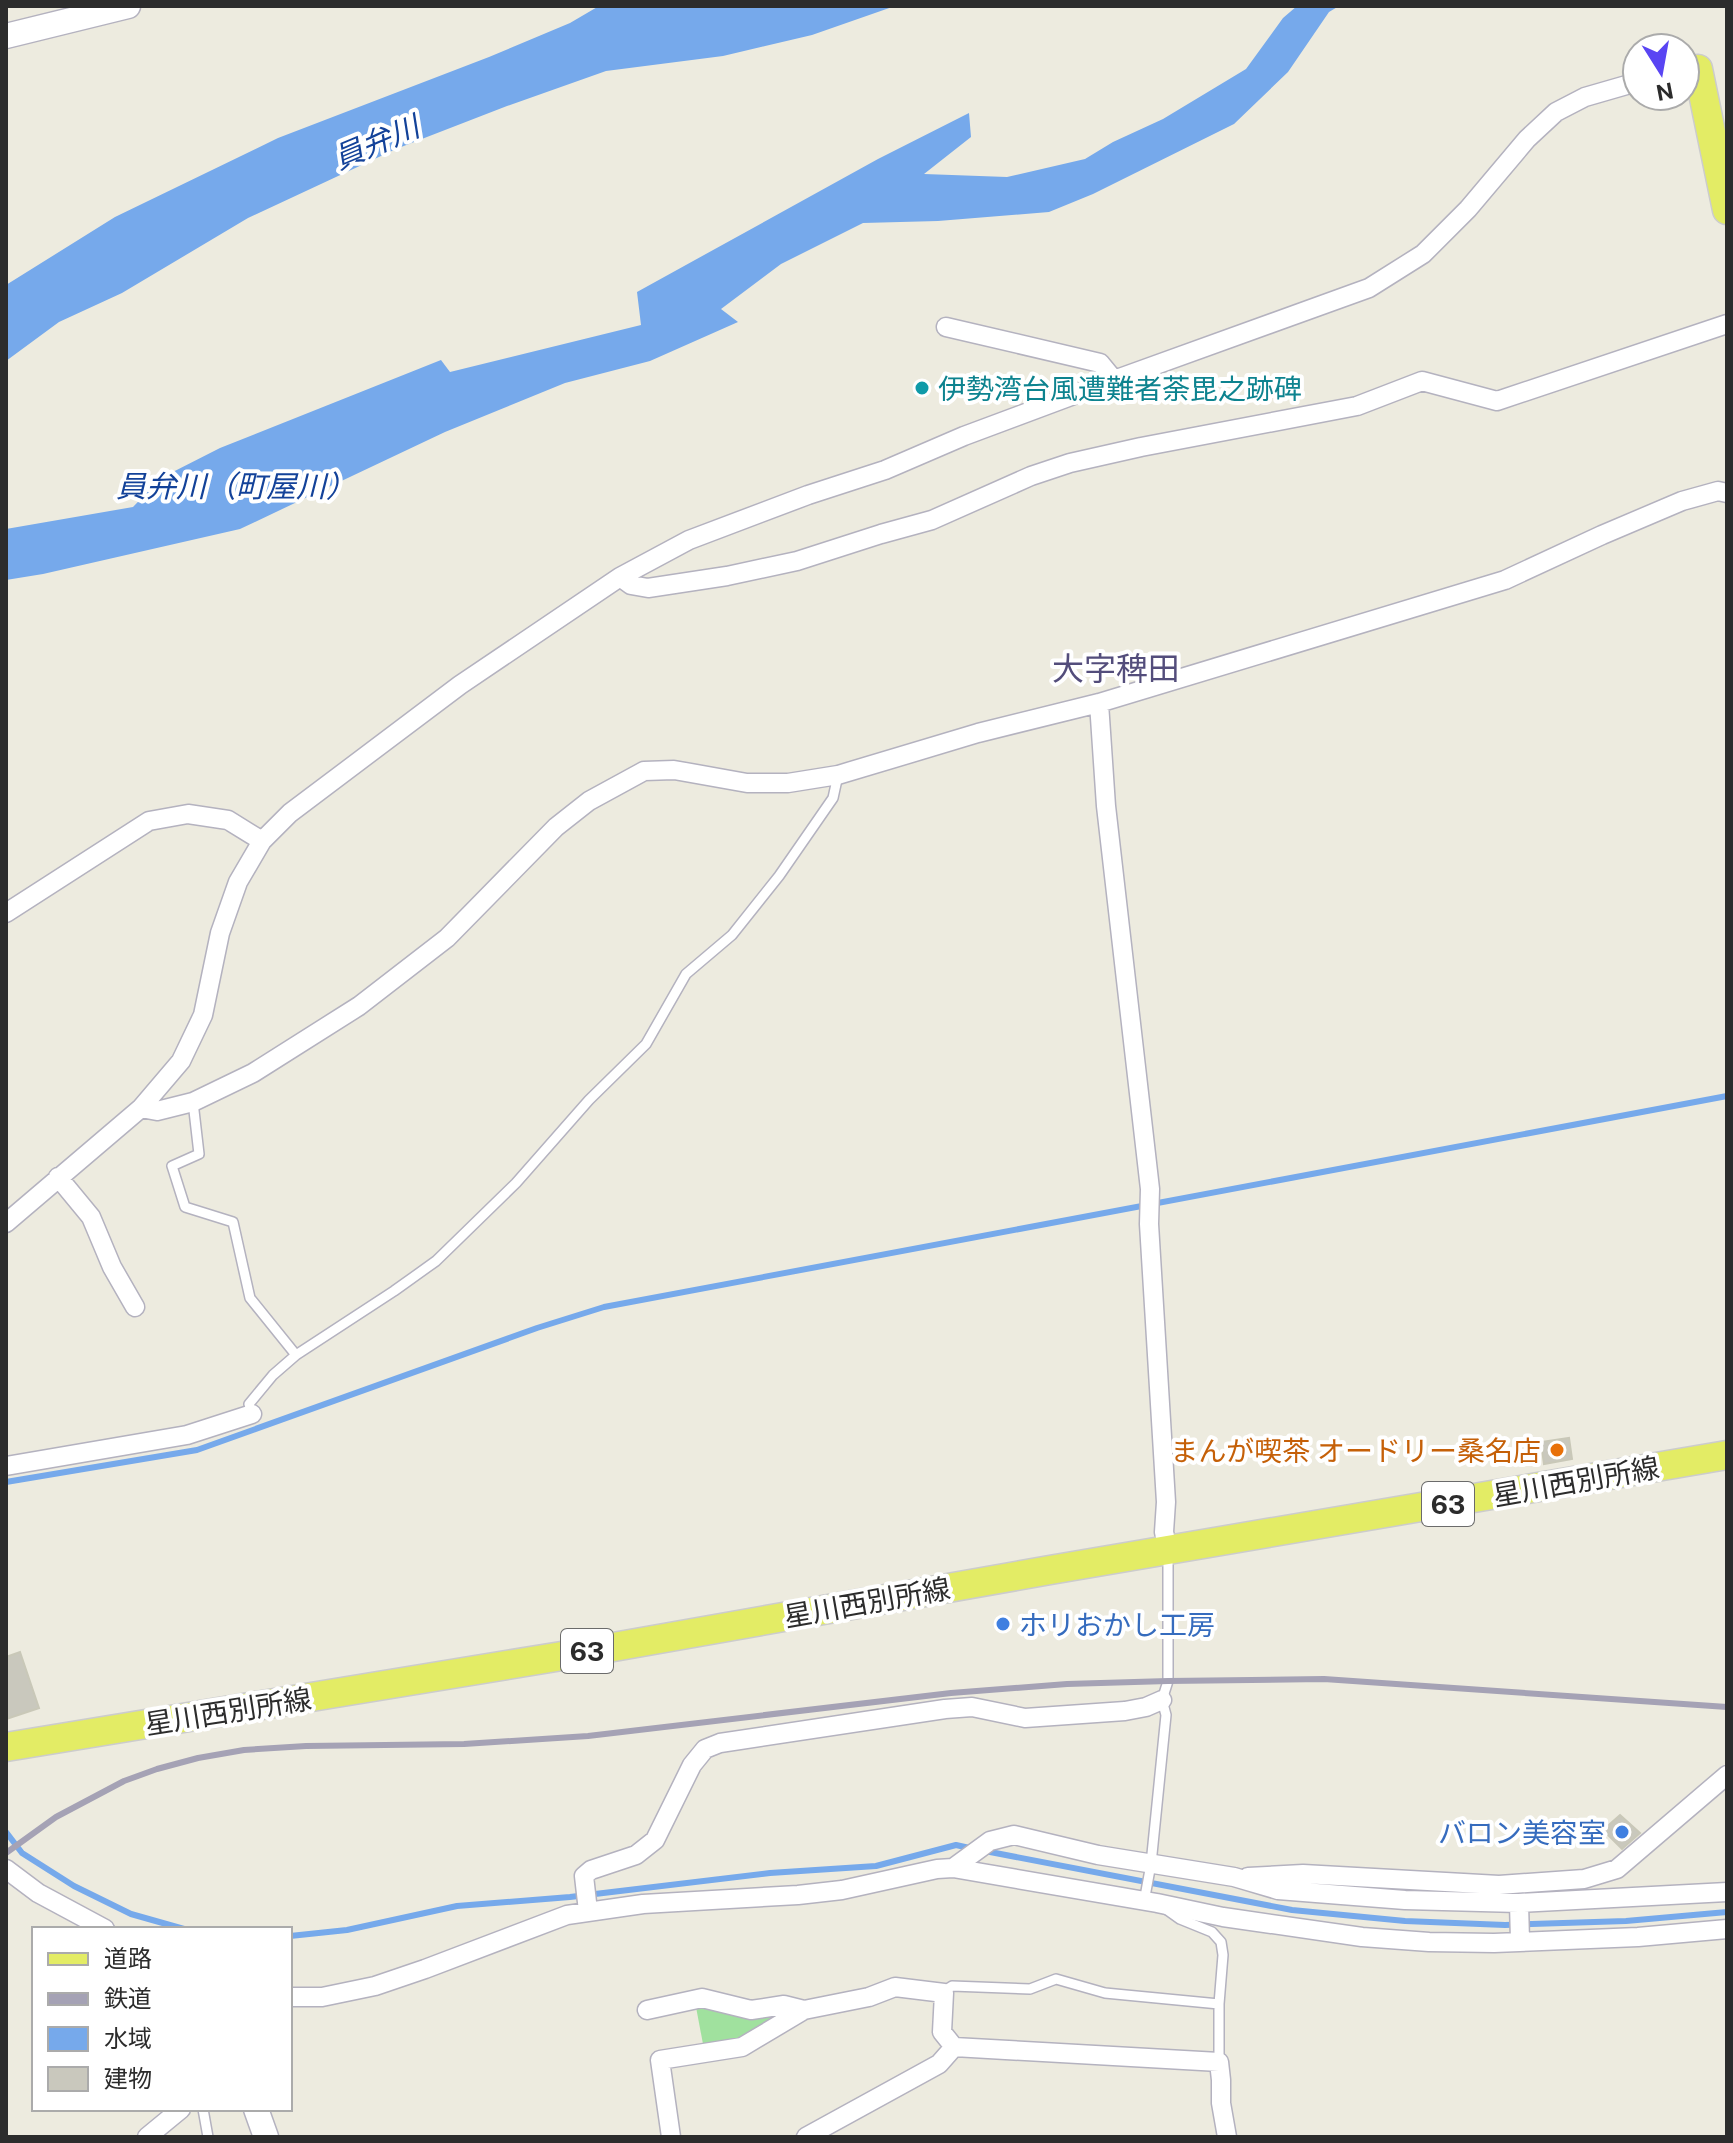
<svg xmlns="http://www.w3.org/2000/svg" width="1733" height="2143" viewBox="0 0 1733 2143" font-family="'Public Sans','Noto Sans JP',sans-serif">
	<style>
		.green { fill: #a0e19e }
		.water { fill: #76a9eb }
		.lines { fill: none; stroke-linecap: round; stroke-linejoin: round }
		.stream { stroke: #76a9eb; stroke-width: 6 }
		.building { fill: #c9c8bd; stroke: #c9c8b8; stroke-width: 2 }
		.lane-casing { stroke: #b4b2bf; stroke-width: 12 }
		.street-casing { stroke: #b4b2bf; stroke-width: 21 }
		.secondary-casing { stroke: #b4b2bf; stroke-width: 27 }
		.primary-casing { stroke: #ccc; stroke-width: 31 }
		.lane { stroke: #fff; stroke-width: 9 }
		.street { stroke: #fff; stroke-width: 18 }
		.secondary { stroke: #fff; stroke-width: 24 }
		.primary { stroke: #e3ec65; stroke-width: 28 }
		.rail { stroke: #a5a2b5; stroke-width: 6 }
		.culture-dot { fill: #0f9aa8; stroke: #fff; stroke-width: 3 }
		.food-dot { fill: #e8710a; stroke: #fff; stroke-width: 3 }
		.shop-dot { fill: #3f7fe0; stroke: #fff; stroke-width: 3 }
		.labels { text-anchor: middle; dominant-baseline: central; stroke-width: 8; stroke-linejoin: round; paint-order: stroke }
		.shield { fill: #fff; stroke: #6b6b6b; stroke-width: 2 }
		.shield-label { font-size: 26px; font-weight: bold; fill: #2c2c2c }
		.culture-label { font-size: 28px; fill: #0d838f; stroke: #fff; text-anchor: start }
		.food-label { font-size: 28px; fill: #c56008; stroke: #fff; text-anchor: end }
		.street-label { font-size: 28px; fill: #2c2c2c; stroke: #fff }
		.shop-label { font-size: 28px; fill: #366cbe; stroke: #fff; text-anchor: start }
		.water-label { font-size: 30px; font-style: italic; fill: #134299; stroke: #fff }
		.quarter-label { font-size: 32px; fill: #534d7b; stroke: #fff }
	</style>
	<rect width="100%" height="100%" fill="#edebdf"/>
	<path class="green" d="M 701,2003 L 778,2015 L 740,2039 L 703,2044 L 696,2007 Z"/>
	<path class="water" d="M 599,6 L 895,6 L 812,35 L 723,56 L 606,71 L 507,106 L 396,149 L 248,218 L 122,293 L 59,322 L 6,361 L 6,285 L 115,217 L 278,138 L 489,57 L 570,23 Z
		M 1297,6 L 1339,6 L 1329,12 L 1288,72 L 1234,124 L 1093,194 L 1049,212 L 938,221 L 863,223 L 781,264 L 721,309 L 738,322 L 650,361 L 565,383 L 445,432 L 240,529 L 43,574 L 6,580 L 6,529 L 133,507 L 161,478 L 220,448 L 441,360 L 450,372 L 641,325 L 637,292 L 878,159 L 969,113 L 971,137 L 924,174 L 1007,177 L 1085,159 L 1113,142 L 1163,119 L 1246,69 L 1283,18 Z"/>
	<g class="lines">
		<path class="stream" d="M 6,1482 L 197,1450 L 537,1328 L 604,1307 L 1727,1096
			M 6,1832 L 22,1853 L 74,1886 L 131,1914 L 184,1929
			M 985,1851 L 1292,1910 L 1405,1921 L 1505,1925 L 1626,1921 L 1727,1912
			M 290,1936 L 347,1930 L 457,1906 L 570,1897 L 770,1873 L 876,1866 L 956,1845 L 974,1849"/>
	</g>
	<path class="building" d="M 1569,1438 L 1572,1459 L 1544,1464 L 1541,1442 Z
		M 20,1652 L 39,1708 L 6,1719 L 6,1657 Z
		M 1620,1815 L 1640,1833 L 1622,1849 L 1603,1830 Z"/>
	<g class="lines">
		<defs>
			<path id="lane" d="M 193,1102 L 199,1154 L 172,1166 L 185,1207 L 233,1222 L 250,1298 L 296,1355
				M 252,1414 L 249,1404 L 273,1375 L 296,1355 L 394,1291 L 436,1261 L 516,1183 L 589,1100 L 646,1044 L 686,974 L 732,935 L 779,876 L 833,798 L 838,775
				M 1144,1902 L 1151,1864 L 1166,1715 L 1162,1700 L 1168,1681 L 1168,1553
				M 1166,1909 L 1180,1919 L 1212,1932 L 1221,1942 L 1223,1955 L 1219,2004 L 1219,2062
				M 941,1993 L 952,1986 L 1030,1989 L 1056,1979 L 1105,1993 L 1219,2004
				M 203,2109 L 208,2137"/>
			<path id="street" d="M 946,327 L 1100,363 L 1114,380
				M 620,577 L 631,585 L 648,588 L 727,576 L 797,561 L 881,534 L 932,520 L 1031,476 L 1070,463 L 1141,447 L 1357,406 L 1422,381 L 1497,401 L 1727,324
				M 1099,703 L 1106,806 L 1150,1189 L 1149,1224 L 1166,1502 L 1164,1532 L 1168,1550
				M 6,913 L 149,821 L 188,814 L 228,820 L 262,841
				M 141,1108 L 157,1111 L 193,1102 L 253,1073 L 359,1006 L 447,938 L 556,827 L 589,801 L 644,771 L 674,770 L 747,783 L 788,783 L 838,775 L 978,733 L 1099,703 L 1505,580 L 1602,535 L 1682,501 L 1718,491 L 1727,493
				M 58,1177 L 91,1217 L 112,1267 L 135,1307
				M 6,1223 L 141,1108 L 181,1061 L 203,1015 L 220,933 L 238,882 L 262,841 L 290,813 L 460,685 L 620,577 L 689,540 L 808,495 L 885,470 L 964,436 L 1114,380 L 1369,288 L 1423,254 L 1468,209 L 1527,139 L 1556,112 L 1585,97 L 1637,82
				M 6,1466 L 187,1435 L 252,1414
				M 953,1868 L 990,1841 L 1014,1835 L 1098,1855 L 1234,1877 L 1278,1890 L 1405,1900 L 1519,1903 L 1520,1941
				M 6,1869 L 38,1893 L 105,1929
				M 1248,1877 L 1303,1874 L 1499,1885 L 1584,1879 L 1617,1869 L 1727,1775
				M 1519,1903 L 1727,1892
				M 588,1911 L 584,1876 L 591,1870 L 636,1855 L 655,1840 L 692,1765 L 705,1749 L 720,1743 L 945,1709 L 972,1707 L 1025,1718 L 1125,1711 L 1146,1707 L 1162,1700
				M 290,1997 L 322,1997 L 375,1986 L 425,1969 L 567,1915 L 643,1904 L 798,1895 L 842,1890 L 937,1869 L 953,1868 L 1157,1903 L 1223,1917 L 1362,1937 L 1429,1942 L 1494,1943 L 1638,1937 L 1727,1929
				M 647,2010 L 702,1998 L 751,2010 L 784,2005 L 804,2010
				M 147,2137 L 181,2109
				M 671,2137 L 660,2060 L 742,2047 L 804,2010 L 869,1997 L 895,1987 L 944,1993 L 942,2032 L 954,2047
				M 806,2137 L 939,2064 L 954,2047 L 1219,2062 L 1221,2080 L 1221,2103 L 1227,2137"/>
			<path id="secondary" d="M 6,36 L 128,6
				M 256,2109 L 266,2137"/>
			<path id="primary" d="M 1698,69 L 1727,210
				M 6,1747 L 568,1655 L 1050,1570 L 1727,1455"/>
		</defs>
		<use href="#lane" class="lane-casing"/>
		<use href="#street" class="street-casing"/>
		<use href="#secondary" class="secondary-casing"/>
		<use href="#primary" class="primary-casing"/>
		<use href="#lane" class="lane"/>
		<use href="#street" class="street"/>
		<use href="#secondary" class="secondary"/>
		<use href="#primary" class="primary"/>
		<path class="rail" d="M 6,1853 L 56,1817 L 124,1781 L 157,1769 L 198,1758 L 244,1750 L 306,1746 L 464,1744 L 588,1736 L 951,1693 L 1067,1684 L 1168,1681 L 1324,1679 L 1727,1707"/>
	</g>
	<circle class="culture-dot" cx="922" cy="388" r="8"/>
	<circle class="food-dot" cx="1557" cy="1450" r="8"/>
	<g class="shop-dot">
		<circle cx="1003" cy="1624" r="8"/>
		<circle cx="1622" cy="1832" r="8"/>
	</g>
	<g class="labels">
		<g class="shield">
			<rect x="1422" y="1482" width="52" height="44" rx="6"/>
			<rect x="561" y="1629" width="52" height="44" rx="6"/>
		</g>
		<g class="shield-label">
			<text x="1448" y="1504">63</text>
			<text x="587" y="1651">63</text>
		</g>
		<g class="culture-label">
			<text x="938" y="388">伊勢湾台風遭難者荼毘之跡碑</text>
		</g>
		<g class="food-label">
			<text x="1541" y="1450">まんが喫茶 オードリー桑名店</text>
		</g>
		<g class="street-label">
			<text transform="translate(1576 1481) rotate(-10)">星川西別所線</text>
			<text transform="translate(867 1602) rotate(-10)">星川西別所線</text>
			<text transform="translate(228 1711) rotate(-9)">星川西別所線</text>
		</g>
		<g class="shop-label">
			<text x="1019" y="1624">ホリおかし工房</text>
			<text x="1606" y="1832" text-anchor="end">バロン美容室</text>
		</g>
		<g class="water-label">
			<text transform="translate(376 142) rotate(-23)">員弁川</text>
			<text x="236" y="486">員弁川（町屋川）</text>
		</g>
		<g class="quarter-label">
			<text x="1116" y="668">大字稗田</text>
		</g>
	</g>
	<rect width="1733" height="2143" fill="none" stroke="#2c2c2c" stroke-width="16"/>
	<rect x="32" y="1927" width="260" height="184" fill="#ffffff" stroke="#ababab" stroke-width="2"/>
	<rect x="48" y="1953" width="40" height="12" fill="#e3ec65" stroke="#ababab" stroke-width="2"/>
	<text x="104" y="1967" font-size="24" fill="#2c2c2c">道路</text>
	<rect x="48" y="1993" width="40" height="12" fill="#a5a2b5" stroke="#ababab" stroke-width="2"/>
	<text x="104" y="2007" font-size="24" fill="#2c2c2c">鉄道</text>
	<rect x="48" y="2027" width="40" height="24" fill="#76a9eb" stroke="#ababab" stroke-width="2"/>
	<text x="104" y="2047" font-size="24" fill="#2c2c2c">水域</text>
	<rect x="48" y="2067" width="40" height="24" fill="#c9c8bd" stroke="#ababab" stroke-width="2"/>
	<text x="104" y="2087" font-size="24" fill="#2c2c2c">建物</text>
	<g transform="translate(1661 72) rotate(169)"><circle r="38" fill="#ffffff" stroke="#ababab" stroke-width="2"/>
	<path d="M0-6L14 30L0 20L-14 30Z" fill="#5945f3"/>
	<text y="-12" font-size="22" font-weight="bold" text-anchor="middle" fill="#2c2c2c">N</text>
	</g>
</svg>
